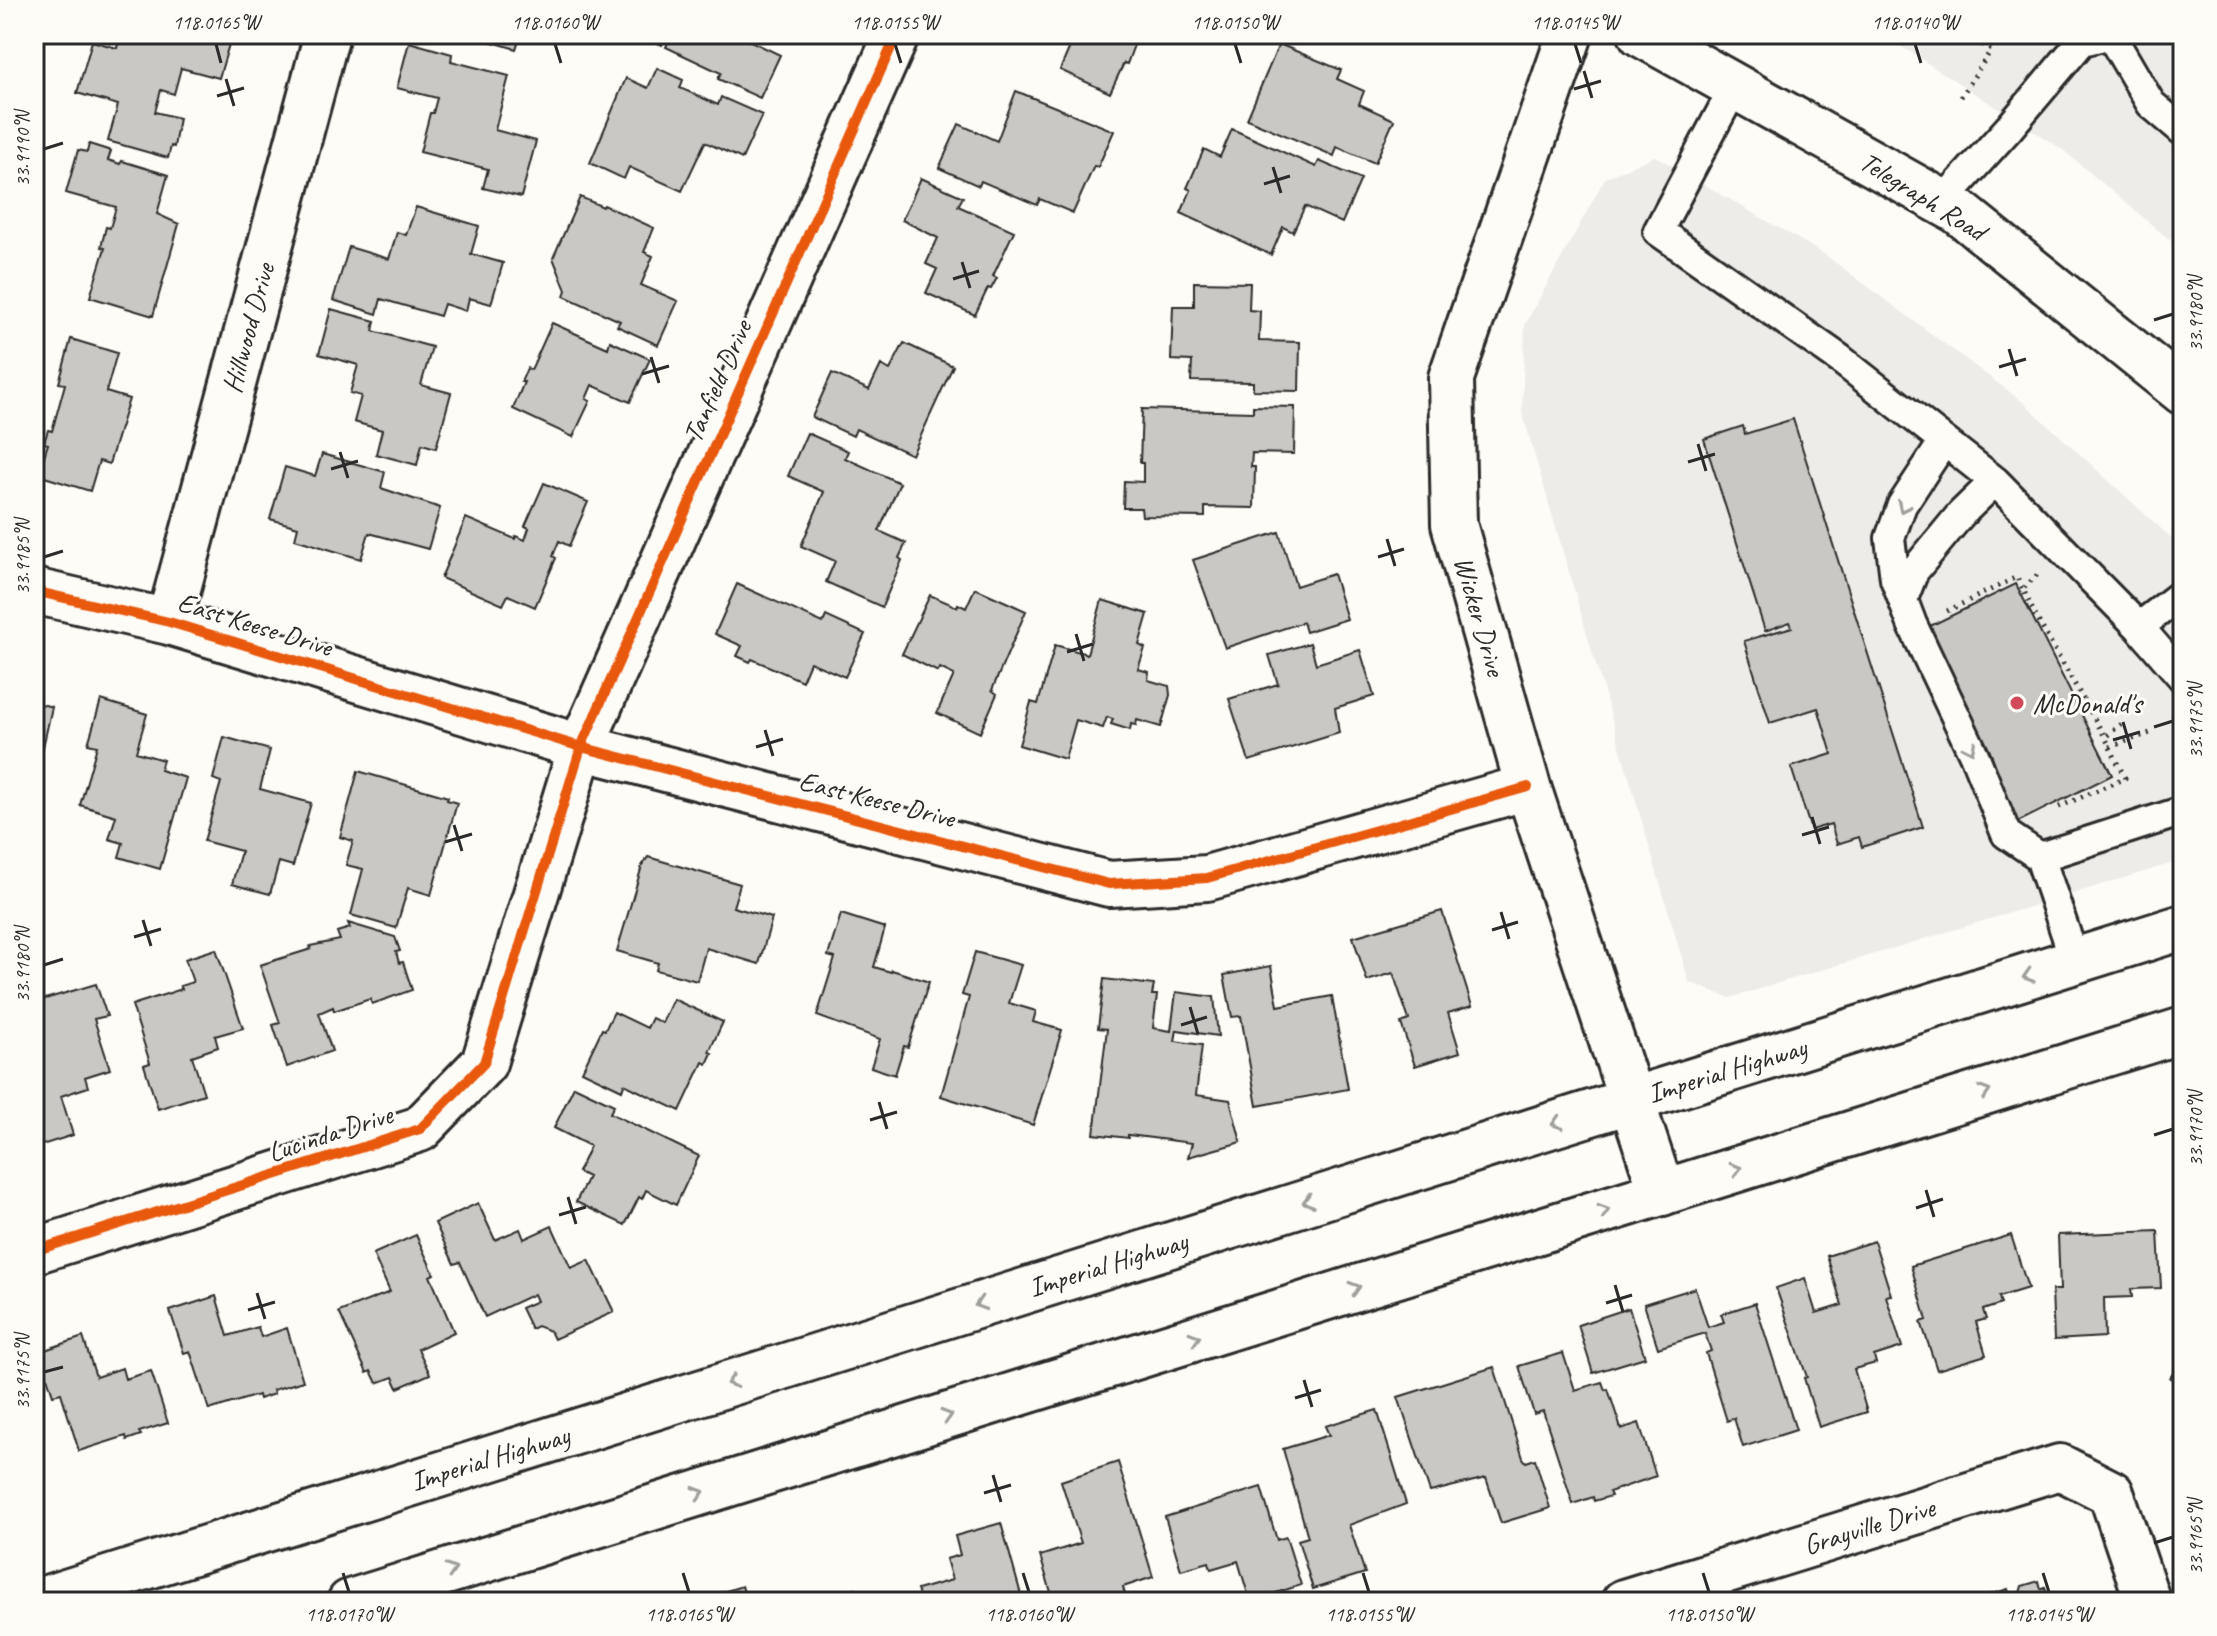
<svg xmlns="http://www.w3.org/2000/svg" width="2217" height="1636" viewBox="0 0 2217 1636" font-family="Caveat,sans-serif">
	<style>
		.built { fill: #edece8 }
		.building { fill: #c9c8c4; stroke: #2b2b2b; stroke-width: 2 }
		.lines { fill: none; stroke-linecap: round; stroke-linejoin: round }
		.lane-casing { stroke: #2b2b2b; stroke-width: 34 }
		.street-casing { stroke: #2b2b2b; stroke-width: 50 }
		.primary-casing { stroke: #2b2b2b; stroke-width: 50 }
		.path { stroke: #2b2b2b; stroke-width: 5; stroke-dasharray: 2 6; stroke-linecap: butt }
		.lane { stroke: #fdfcf7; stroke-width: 28 }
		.street { stroke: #fdfcf7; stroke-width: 44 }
		.primary { stroke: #fdfcf7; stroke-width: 44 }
		.cycleway-casing { stroke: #fdfcf7; stroke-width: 15 }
		.cycleway { stroke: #e8590c; stroke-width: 10 }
		.oneway { stroke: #9e9e9b }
		.ticks { fill: none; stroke: #2b2b2b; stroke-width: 3 }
		.poi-dot { fill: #d1495b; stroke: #fdfcf7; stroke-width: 3 }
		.labels { text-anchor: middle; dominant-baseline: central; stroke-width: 6; stroke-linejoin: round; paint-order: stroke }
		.street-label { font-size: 28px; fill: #2b2b2b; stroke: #fdfcf7 }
		.poi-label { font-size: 28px; fill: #2b2b2b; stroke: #fdfcf7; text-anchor: start }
		.neatline { fill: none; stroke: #2b2b2b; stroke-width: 3 }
		.ticks-label { font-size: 20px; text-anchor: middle; fill: #2b2b2b }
	</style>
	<rect width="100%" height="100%" fill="#fdfcf7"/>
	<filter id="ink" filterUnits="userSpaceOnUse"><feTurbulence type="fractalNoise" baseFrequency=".0125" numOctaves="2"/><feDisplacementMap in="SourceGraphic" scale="16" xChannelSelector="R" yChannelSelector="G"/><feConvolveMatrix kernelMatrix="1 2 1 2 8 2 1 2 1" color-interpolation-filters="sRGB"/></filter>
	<g filter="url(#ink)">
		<path class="built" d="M 1882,34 L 2183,34 L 2183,251 L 2063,150 Z
			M 1655,156 L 1824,254 L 2023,402 L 2183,549 L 2183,860 L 1730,998 L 1689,982 L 1522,412 L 1525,325 L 1605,178 Z"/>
		<path class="building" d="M 114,34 L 232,34 L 219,78 L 181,68 L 174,94 L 161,90 L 155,112 L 179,118 L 174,147 L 171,146 L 168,158 L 108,141 L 118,105 L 77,93 L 92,41 L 117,48 L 119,41 L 112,39 Z
			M 466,34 L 521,34 L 516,49 Z
			M 639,34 L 667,34 L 662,45 Z
			M 672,34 L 743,34 L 742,37 L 780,55 L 760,98 L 718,79 L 721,73 L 666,47 Z
			M 1065,34 L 1138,34 L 1127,64 L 1124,63 L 1110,93 L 1060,70 L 1072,42 L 1063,38 Z
			M 409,42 L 452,54 L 451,61 L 509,76 L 495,130 L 536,141 L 521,197 L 483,188 L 488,169 L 420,152 L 430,113 L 433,113 L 437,98 L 397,88 Z
			M 1279,44 L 1341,70 L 1337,79 L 1364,91 L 1359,104 L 1394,120 L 1375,163 L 1337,147 L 1334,156 L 1247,119 Z
			M 657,68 L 683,80 L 680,88 L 718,105 L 721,97 L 762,115 L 742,159 L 705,142 L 682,191 L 629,167 L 624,179 L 590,163 L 626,78 L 648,88 Z
			M 1016,91 L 1114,131 L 1098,167 L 1094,166 L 1073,213 L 1040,199 L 1037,205 L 981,181 L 979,186 L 939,168 L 959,124 L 997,141 Z
			M 34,106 L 44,106 L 43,155 L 40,154 L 40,176 L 34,176 Z
			M 1232,129 L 1316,167 L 1319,161 L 1361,179 L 1342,223 L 1305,206 L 1293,232 L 1283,227 L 1271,255 L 1181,213 L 1191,190 L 1187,188 L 1204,149 L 1220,157 Z
			M 89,144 L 111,151 L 108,160 L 120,164 L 122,161 L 168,175 L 157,214 L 179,224 L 153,316 L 90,297 L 105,248 L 101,247 L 106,227 L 110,228 L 116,207 L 66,193 L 78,150 L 87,152 Z
			M 921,178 L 963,197 L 958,206 L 1014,231 L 993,276 L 997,278 L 991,289 L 988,288 L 975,315 L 926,293 L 937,269 L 926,264 L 938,238 L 902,220 Z
			M 580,197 L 603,207 L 604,205 L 654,228 L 644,252 L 653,256 L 641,285 L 678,301 L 658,345 L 617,326 L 620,321 L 564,296 L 566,290 L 553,258 Z
			M 416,207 L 479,226 L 471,254 L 503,263 L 491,304 L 469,298 L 466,311 L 444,304 L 440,316 L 381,299 L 377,314 L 333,300 L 349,247 L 389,259 L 397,232 L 406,235 Z
			M 1194,282 L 1250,283 L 1249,310 L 1260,311 L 1259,341 L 1300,342 L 1299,391 L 1253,390 L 1253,382 L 1191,381 L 1192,361 L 1171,360 L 1173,306 L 1194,306 Z
			M 331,309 L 375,321 L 373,331 L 432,347 L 421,385 L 451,393 L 436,448 L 422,444 L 417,465 L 376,454 L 382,430 L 354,422 L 361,396 L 350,393 L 358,365 L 319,354 Z
			M 552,323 L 608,348 L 610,341 L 650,359 L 630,402 L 592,385 L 586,399 L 590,401 L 573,437 L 513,409 L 524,382 L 521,382 L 527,368 L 531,370 Z
			M 71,339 L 117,353 L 106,392 L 129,399 L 109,464 L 99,461 L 90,491 L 38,475 L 48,444 L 44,443 L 48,430 L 52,431 L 65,384 L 59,383 Z
			M 904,343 L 953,366 L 912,455 L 856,429 L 853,436 L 812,417 L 832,373 L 869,390 L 881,365 L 890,370 Z
			M 1253,406 L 1295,407 L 1294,454 L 1252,453 L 1251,467 L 1255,467 L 1254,508 L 1205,507 L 1205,517 L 1142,516 L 1141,508 L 1123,508 L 1124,481 L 1143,482 L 1143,463 L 1140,463 L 1142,409 L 1253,412 Z
			M 1793,419 L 1923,827 L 1862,847 L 1859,837 L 1837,844 L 1831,824 L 1811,830 L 1791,767 L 1832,754 L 1818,708 L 1770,723 L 1744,641 L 1792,627 L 1790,622 L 1765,631 L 1704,439 L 1743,426 L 1745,434 Z
			M 807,433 L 848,451 L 845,458 L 900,483 L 879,531 L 906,543 L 899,558 L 902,560 L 882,607 L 826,582 L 835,561 L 801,546 L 824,492 L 788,476 Z
			M 322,454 L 385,472 L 381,488 L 440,508 L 428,549 L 369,533 L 361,559 L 295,539 L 298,527 L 270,519 L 285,467 L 315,476 Z
			M 544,483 L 588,502 L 569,546 L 559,541 L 553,556 L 556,558 L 535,607 L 508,595 L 503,605 L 441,578 L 466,518 L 515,539 L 516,536 L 525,540 L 529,528 L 525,526 Z
			M 1279,532 L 1296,586 L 1333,574 L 1347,619 L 1306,632 L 1303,622 L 1225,648 L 1193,560 Z
			M 737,584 L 823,623 L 826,616 L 865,634 L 845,677 L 810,662 L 802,681 L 752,659 L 750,662 L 737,656 L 742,646 L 715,634 Z
			M 2016,584 L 2112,775 L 2018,822 L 1922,630 Z
			M 975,588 L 1026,611 L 992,690 L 997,694 L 980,733 L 937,713 L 954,675 L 940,668 L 938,672 L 902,654 L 930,595 L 957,607 L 958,604 L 966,608 Z
			M 1102,600 L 1148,614 L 1139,645 L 1145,648 L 1138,669 L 1149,672 L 1148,680 L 1169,686 L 1170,695 L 1161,727 L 1137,720 L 1136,725 L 1131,724 L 1130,730 L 1111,724 L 1113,719 L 1107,717 L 1103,728 L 1076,720 L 1065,759 L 1019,745 L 1031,702 L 1038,704 L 1055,645 L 1087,654 Z
			M 1310,643 L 1316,664 L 1360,650 L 1374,696 L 1335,708 L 1339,733 L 1249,761 L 1229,699 L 1278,684 L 1269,655 Z
			M 101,700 L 147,714 L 136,752 L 163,760 L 160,770 L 186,778 L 160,869 L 119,857 L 123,843 L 109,839 L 116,816 L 80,805 L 97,746 L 88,744 Z
			M 34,702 L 52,707 L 42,752 L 34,751 Z
			M 224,737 L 270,750 L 260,789 L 311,803 L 293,866 L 279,862 L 270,894 L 232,884 L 241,851 L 204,841 L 221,782 L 213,779 Z
			M 358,771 L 448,797 L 447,800 L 457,803 L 431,895 L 408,888 L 396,928 L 351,915 L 363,869 L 346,865 L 353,841 L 340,837 Z
			M 648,857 L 740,884 L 733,907 L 772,918 L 759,964 L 706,948 L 697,981 L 656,970 L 658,963 L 617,951 L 642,866 Z
			M 1442,911 L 1472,1006 L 1448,1013 L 1460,1052 L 1415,1066 L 1401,1023 L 1409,1020 L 1393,973 L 1367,981 L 1353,937 Z
			M 841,914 L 885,928 L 874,967 L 891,972 L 892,970 L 929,982 L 908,1047 L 904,1046 L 895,1075 L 871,1067 L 880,1039 L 817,1016 L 835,958 L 828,956 Z
			M 348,923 L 395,937 L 400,951 L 396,952 L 399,963 L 403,962 L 412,990 L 372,1004 L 370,999 L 334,1011 L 333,1007 L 319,1013 L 332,1051 L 287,1067 L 273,1025 L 280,1023 L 260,965 L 311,949 L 310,946 L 340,940 L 337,932 L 350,928 Z
			M 216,949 L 243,1028 L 215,1036 L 218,1047 L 192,1056 L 204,1094 L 158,1109 L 144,1065 L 150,1063 L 132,1005 L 182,989 L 180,986 L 193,982 L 185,959 Z
			M 975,952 L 1021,965 L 1009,1003 L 1036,1011 L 1033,1022 L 1062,1030 L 1033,1125 L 941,1096 L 969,997 L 962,995 Z
			M 1271,966 L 1278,1006 L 1332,996 L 1348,1089 L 1257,1106 L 1241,1016 L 1232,1017 L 1224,975 Z
			M 1104,979 L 1154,985 L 1152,995 L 1157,995 L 1153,1028 L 1171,1031 L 1176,992 L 1214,997 L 1218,1036 L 1177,1030 L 1175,1041 L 1202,1045 L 1196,1095 L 1230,1100 L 1241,1142 L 1188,1157 L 1192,1143 L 1128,1135 L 1128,1138 L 1094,1134 L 1107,1029 L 1098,1028 Z
			M 96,984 L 107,1016 L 94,1019 L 110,1069 L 85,1077 L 88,1087 L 61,1096 L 73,1135 L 36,1147 L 34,1035 L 44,1032 L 35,1002 Z
			M 673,999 L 723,1022 L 709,1052 L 712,1053 L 707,1064 L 703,1062 L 680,1111 L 624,1084 L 622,1090 L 582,1071 L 602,1029 L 605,1030 L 614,1012 L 647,1028 L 652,1018 L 662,1023 Z
			M 574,1086 L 614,1105 L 610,1113 L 699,1156 L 676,1205 L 646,1190 L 642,1199 L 639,1197 L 625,1225 L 576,1202 L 588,1177 L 578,1172 L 590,1146 L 554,1128 Z
			M 478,1203 L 495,1240 L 520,1229 L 524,1239 L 552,1226 L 571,1268 L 589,1260 L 614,1312 L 554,1339 L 550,1331 L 537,1326 L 531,1329 L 521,1308 L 537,1301 L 534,1294 L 485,1317 L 460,1262 L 454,1264 L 435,1223 Z
			M 2158,1231 L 2161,1288 L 2131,1289 L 2132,1297 L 2104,1298 L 2105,1337 L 2054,1340 L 2052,1290 L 2060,1290 L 2058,1235 Z
			M 416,1235 L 434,1274 L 430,1276 L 454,1332 L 418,1349 L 430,1374 L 398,1388 L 393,1377 L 377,1383 L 371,1371 L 367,1373 L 339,1312 L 390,1292 L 373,1254 Z
			M 2011,1235 L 2028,1288 L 1999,1297 L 2001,1304 L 1983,1310 L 1986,1319 L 1976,1322 L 1986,1355 L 1937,1370 L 1921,1322 L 1927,1320 L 1911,1266 Z
			M 1874,1241 L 1891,1295 L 1886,1296 L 1902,1347 L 1874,1356 L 1876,1363 L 1854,1369 L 1867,1412 L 1819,1427 L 1804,1378 L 1807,1377 L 1776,1288 L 1805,1278 L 1816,1313 L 1842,1305 L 1827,1256 Z
			M 1695,1288 L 1708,1327 L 1724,1322 L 1721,1314 L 1755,1303 L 1796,1430 L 1743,1447 L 1734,1418 L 1727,1421 L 1706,1353 L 1711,1351 L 1705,1333 L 1658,1348 L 1644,1304 Z
			M 216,1296 L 228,1336 L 258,1327 L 261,1337 L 287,1328 L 303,1381 L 273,1390 L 274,1394 L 259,1399 L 258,1395 L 209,1410 L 190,1351 L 184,1353 L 170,1311 Z
			M 1629,1308 L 1645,1357 L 1593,1373 L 1578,1325 Z
			M 83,1337 L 96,1377 L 122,1368 L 125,1379 L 151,1371 L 168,1423 L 139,1432 L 141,1435 L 127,1440 L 126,1436 L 79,1451 L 61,1393 L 53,1395 L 39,1352 Z
			M 1563,1353 L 1575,1390 L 1602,1382 L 1605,1390 L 1608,1389 L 1621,1429 L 1639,1423 L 1656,1476 L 1609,1492 L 1611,1496 L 1594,1501 L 1593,1497 L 1573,1504 L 1543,1411 L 1534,1414 L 1519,1366 Z
			M 2183,1357 L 2183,1386 L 2170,1378 Z
			M 1494,1367 L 1523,1458 L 1526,1462 L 1535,1459 L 1550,1508 L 1501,1523 L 1486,1478 L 1430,1492 L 1398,1397 Z
			M 1377,1410 L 1406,1504 L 1349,1525 L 1365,1573 L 1313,1589 L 1298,1540 L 1308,1537 L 1283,1449 L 1329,1435 L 1325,1426 Z
			M 1118,1462 L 1153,1577 L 1123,1587 L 1125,1595 L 1104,1602 L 1054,1602 L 1040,1556 L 1081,1543 L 1061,1481 Z
			M 1261,1487 L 1277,1540 L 1286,1537 L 1301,1585 L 1250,1601 L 1238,1561 L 1211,1569 L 1209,1562 L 1181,1570 L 1165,1517 Z
			M 1001,1523 L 1023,1602 L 921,1602 L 917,1590 L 952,1580 L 946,1559 L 960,1555 L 955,1536 Z
			M 2039,1581 L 2041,1589 L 2045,1587 L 2050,1602 L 1990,1602 L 1994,1600 L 1992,1594 L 2008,1589 L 2010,1596 L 2020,1593 L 2022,1586 Z
			M 742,1586 L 747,1602 L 691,1602 Z
			M 855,1588 L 859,1602 L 815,1602 L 814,1600 Z"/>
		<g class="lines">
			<defs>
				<path id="lane" d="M 2110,34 L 2151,104 L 2183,131
					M 1735,86 L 1658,231 L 1840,359 L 1995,481 L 2139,627
					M 1942,202 L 2009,128 L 2082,41 L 2112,34
					M 1944,441 L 1902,505 L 1890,538 L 1895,579 L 1912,624 L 1975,757 L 2006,834 L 2040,857
					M 2183,593 L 2139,627 L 2183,678
					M 1903,599 L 1914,571 L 1961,514 L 1995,481
					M 2075,961 L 2040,857 L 2183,811"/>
				<path id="street" d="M 1570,34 L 1451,378 L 1454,524 L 1528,787 L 1662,1193
					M 34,591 L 169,622 L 581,747 L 1109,884 L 1207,878 L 1528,787
					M 169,622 L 327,34
					M 34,1251 L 420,1129 L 484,1063 L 581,747 L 897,34
					M 1624,1602 L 2060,1467 L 2111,1493 L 2148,1602"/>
				<path id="primary" d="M 1641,34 L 1958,211 L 2183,392
					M 34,1602 L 2183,927
					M 350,1602 L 2183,1030"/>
			</defs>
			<use href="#lane" class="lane-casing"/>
			<use href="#street" class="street-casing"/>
			<use href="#primary" class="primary-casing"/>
			<path class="path" d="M 1961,97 L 1991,50 L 1967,34
				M 2037,575 L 2023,589 L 2036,617 L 2105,737 L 2123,723
				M 1947,611 L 2017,577 L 2023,589
				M 2110,747 L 2150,733
				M 2059,807 L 2125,778 L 2105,737"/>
			<use href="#lane" class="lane"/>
			<use href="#street" class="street"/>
			<use href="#primary" class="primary"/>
			<defs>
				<path id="cycleway" d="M 34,591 L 169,622 L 581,747 L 1109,884 L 1207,878 L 1528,787
					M 34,1251 L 420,1129 L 484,1063 L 581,747 L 897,34"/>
			</defs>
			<use href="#cycleway" class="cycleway-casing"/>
			<use href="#cycleway" class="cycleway"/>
		</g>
		<defs><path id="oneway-chevron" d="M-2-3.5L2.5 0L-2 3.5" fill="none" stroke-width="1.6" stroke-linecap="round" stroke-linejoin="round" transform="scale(2)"/></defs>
		<g class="oneway">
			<use href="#oneway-chevron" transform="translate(1903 507) rotate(116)"/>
			<use href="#oneway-chevron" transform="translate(1970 748) rotate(65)"/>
			<use href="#oneway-chevron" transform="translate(2028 976) rotate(163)"/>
			<use href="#oneway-chevron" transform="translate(1985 1092) rotate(-17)"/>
			<use href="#oneway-chevron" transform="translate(1557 1123) rotate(163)"/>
			<use href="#oneway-chevron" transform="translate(1736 1169) rotate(-17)"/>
			<use href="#oneway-chevron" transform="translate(1308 1201) rotate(163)"/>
			<use href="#oneway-chevron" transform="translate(1604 1211) rotate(-17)"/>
			<use href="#oneway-chevron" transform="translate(1355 1288) rotate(-17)"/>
			<use href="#oneway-chevron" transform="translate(980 1304) rotate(163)"/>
			<use href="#oneway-chevron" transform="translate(1195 1338) rotate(-17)"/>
			<use href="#oneway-chevron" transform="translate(732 1382) rotate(163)"/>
			<use href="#oneway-chevron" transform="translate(947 1416) rotate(-17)"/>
			<use href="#oneway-chevron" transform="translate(699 1493) rotate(-17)"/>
			<use href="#oneway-chevron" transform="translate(451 1570) rotate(-17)"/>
		</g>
	</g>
	<path class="ticks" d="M 216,44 L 221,63M 555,44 L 561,63M 895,44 L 901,63M 1235,44 L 1241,63M 1575,44 L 1581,63M 1915,44 L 1921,63M 1584,71 L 1592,98M 226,79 L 234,106M 1574,89 L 1601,81M 217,96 L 244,88M 44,149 L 63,143M 1273,167 L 1281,193M 1264,184 L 1290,176M 962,262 L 970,288M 953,279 L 979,271M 2154,320 L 2173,314M 2009,349 L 2017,376M 651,357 L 659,383M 1999,367 L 2026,359M 642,374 L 669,366M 1698,444 L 1706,471M 340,452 L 348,478M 1688,462 L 1715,454M 331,469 L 358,461M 1387,539 L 1395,566M 44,557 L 63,551M 1378,557 L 1404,549M 1076,634 L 1084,661M 1067,652 L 1093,644M 2123,722 L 2131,749M 2154,727 L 2173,721M 765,730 L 773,756M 2113,740 L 2140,732M 756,747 L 783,739M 1812,817 L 1820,844M 454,825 L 462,851M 1802,835 L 1829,827M 445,842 L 472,834M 1501,912 L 1509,939M 143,920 L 151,946M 1492,930 L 1518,922M 134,937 L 161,929M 44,965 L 63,959M 1190,1007 L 1198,1034M 1181,1025 L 1207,1017M 879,1102 L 887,1129M 870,1120 L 897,1112M 2154,1135 L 2173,1129M 1926,1190 L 1934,1217M 568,1197 L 576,1224M 1916,1208 L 1943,1199M 559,1215 L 586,1207M 1615,1285 L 1623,1312M 257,1293 L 265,1319M 1606,1303 L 1632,1295M 248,1310 L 275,1302M 44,1372 L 63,1367M 1304,1380 L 1312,1407M 1295,1398 L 1321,1390M 993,1475 L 1001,1502M 984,1493 L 1011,1485M 2154,1543 L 2173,1537M 343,1573 L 349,1592M 683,1573 L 689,1592M 1023,1573 L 1029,1592M 1363,1573 L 1369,1592M 1703,1573 L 1709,1592M 2043,1573 L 2049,1592"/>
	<circle class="poi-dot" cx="2017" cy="703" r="8"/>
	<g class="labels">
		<g class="street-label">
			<text transform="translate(1923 196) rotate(32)">Telegraph Road</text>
			<text transform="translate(248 328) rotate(-75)">Hillwood Drive</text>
			<text transform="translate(717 381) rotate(-66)">Tanfield Drive</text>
			<text transform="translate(1480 616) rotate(74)">Wicker Drive</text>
			<text transform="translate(255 624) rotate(17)">East Keese Drive</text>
			<text transform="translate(877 799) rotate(14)">East Keese Drive</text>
			<text transform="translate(1727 1070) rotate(-17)">Imperial Highway</text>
			<text transform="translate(330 1133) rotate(-18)">Lucinda Drive</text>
			<text transform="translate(1108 1264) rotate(-17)">Imperial Highway</text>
			<text transform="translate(490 1458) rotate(-17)">Imperial Highway</text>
			<text transform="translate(1869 1526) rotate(-17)">Grayville Drive</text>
		</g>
		<g class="poi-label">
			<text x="2033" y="703">McDonald's</text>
		</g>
	</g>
	<rect width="2217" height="1636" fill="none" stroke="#fdfcf7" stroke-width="88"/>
	<rect x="44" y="44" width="2129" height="1548" class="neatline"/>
	<g class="ticks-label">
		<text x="216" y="29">118.0165°W</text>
		<text x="555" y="29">118.0160°W</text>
		<text x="895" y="29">118.0155°W</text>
		<text x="1235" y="29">118.0150°W</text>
		<text x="1575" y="29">118.0145°W</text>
		<text x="1915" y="29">118.0140°W</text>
		<text transform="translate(22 149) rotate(-90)" y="7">33.9190°N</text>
		<text transform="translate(2195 314) rotate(-90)" y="7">33.9180°N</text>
		<text transform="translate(22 557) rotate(-90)" y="7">33.9185°N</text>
		<text transform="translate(2195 721) rotate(-90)" y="7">33.9175°N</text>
		<text transform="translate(22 965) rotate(-90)" y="7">33.9180°N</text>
		<text transform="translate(2195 1129) rotate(-90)" y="7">33.9170°N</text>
		<text transform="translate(22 1372) rotate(-90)" y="7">33.9175°N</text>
		<text transform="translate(2195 1537) rotate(-90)" y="7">33.9165°N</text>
		<text x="349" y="1621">118.0170°W</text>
		<text x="689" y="1621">118.0165°W</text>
		<text x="1029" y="1621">118.0160°W</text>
		<text x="1369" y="1621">118.0155°W</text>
		<text x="1709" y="1621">118.0150°W</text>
		<text x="2049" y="1621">118.0145°W</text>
	</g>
</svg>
